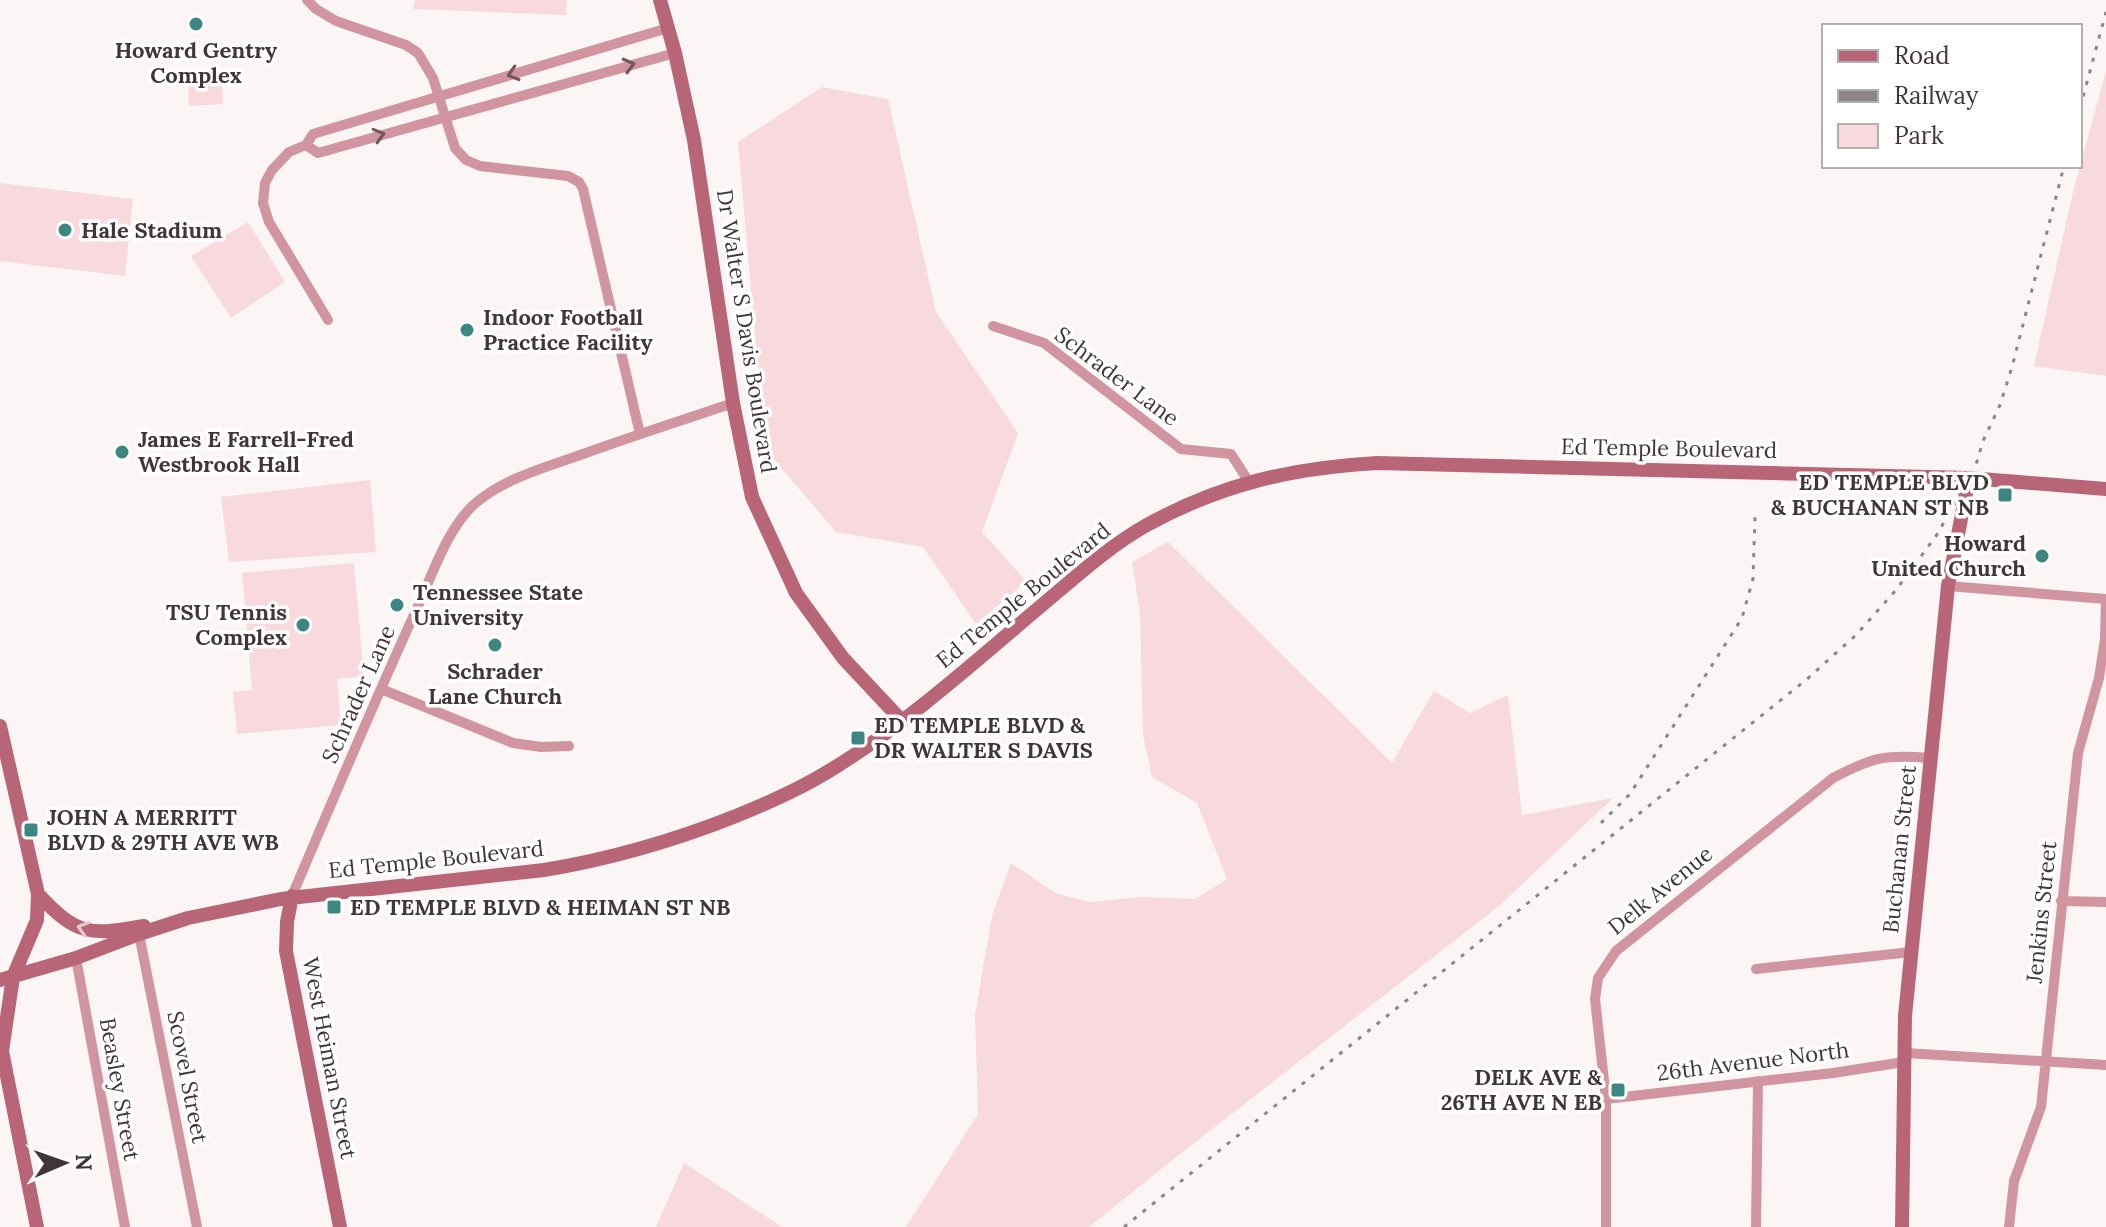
<svg xmlns="http://www.w3.org/2000/svg" width="2106" height="1227" viewBox="0 0 2106 1227" font-family="Lora,serif">
	<style>
		.green { fill: #f7d9de }
		.lines { fill: none; stroke-linecap: round; stroke-linejoin: round }
		.street { stroke: #d195a1; stroke-width: 10 }
		.secondary { stroke: #b96578; stroke-width: 14 }
		.rail { stroke: #8e8587; stroke-width: 3; stroke-dasharray: 4 8; stroke-linecap: butt }
		.oneway { stroke: #73575d }
		.oneway2 { stroke: #e6c9d0 }
		.poi-dot { fill: #3e8682; stroke: #fff; stroke-width: 3 }
		.labels { text-anchor: middle; dominant-baseline: central; stroke-width: 7; stroke-linejoin: round; paint-order: stroke }
		.poi-label { font-size: 22px; font-weight: bold; fill: #413538; stroke: #fff; text-anchor: start }
		.street-label { font-size: 22px; fill: #413538; stroke: #fff }
	</style>
	<rect width="100%" height="100%" fill="#fbf5f6"/>
	<path class="green" d="M 415,0 L 567,0 L 566,15 L 413,9 Z
		M 2106,71 L 2106,376 L 2034,366 L 2073,192 Z
		M 222,83 L 223,104 L 189,106 L 188,85 Z
		M 822,87 L 888,99 L 936,312 L 1018,433 L 982,532 L 1026,581 L 976,624 L 923,547 L 836,532 L 765,449 L 738,142 Z
		M 0,183 L 133,199 L 125,276 L 0,261 Z
		M 248,222 L 285,282 L 231,318 L 191,256 Z
		M 370,480 L 376,552 L 229,562 L 221,497 Z
		M 1168,542 L 1392,763 L 1434,691 L 1470,713 L 1508,695 L 1522,815 L 1613,798 L 1499,906 L 1171,1161 L 1089,1227 L 906,1227 L 978,1114 L 975,1015 L 992,916 L 1011,863 L 1057,894 L 1090,902 L 1143,897 L 1195,899 L 1227,879 L 1197,803 L 1152,777 L 1143,735 L 1140,613 L 1132,562 Z
		M 354,563 L 364,676 L 337,679 L 341,725 L 237,734 L 233,692 L 252,690 L 242,573 Z
		M 684,1163 L 782,1227 L 656,1227 Z"/>
	<g class="lines">
		<path class="street" d="M 307,0 L 316,9 L 336,21 L 406,45 L 418,53 L 433,78 L 455,148 L 466,160 L 480,166 L 568,176 L 579,182 L 583,189 L 640,434
			M 306,145 L 318,153 L 675,53
			M 328,320 L 269,222 L 263,203 L 265,183 L 272,170 L 289,152 L 306,145 L 313,134 L 668,28
			M 993,326 L 1044,343 L 1181,449 L 1231,454 L 1249,482
			M 1948,586 L 2106,599 L 2105,639 L 2099,678 L 2078,753 L 2041,1107 L 2014,1181 L 2009,1227
			M 381,689 L 513,743 L 541,747 L 569,746
			M 292,896 C 333,799 374,702 418,606 C 433,573 449,524 478,501 C 508,477 547,467 583,454 C 633,436 683,420 733,403
			M 2061,901 L 2106,902
			M 139,934 L 197,1227
			M 76,958 L 125,1227
			M 1756,969 L 1911,952
			M 1905,1053 L 2106,1065
			M 1606,1099 L 1833,1073 L 1904,1062
			M 1606,1227 L 1606,1099 L 1595,999 L 1598,978 L 1616,951 L 1833,778 C 1873,757 1885,754 1930,758
			M 1756,1227 L 1758,1081"/>
		<path class="secondary" d="M 660,0 L 675,53 L 694,140 L 733,403 L 752,497 L 796,593 L 843,658 L 902,721
			M 0,726 L 38,894 L 37,920 L 13,977 L 2,1051 L 37,1227
			M 38,894 C 76,935 90,936 144,926
			M 292,896 L 287,922 L 286,951 L 340,1227
			M 0,980 L 76,958 L 139,934 L 188,918 L 281,899 L 544,870 C 611,859 673,841 736,816 C 768,803 800,789 829,771 C 903,726 969,667 1035,611 C 1070,582 1105,549 1145,526 C 1221,484 1291,468 1377,463 L 1969,478 L 2106,489
			M 1902,1227 L 1905,1016 L 1948,586 L 1969,478"/>
		<path class="rail" d="M 2080,108 L 2106,12
			M 1601,823 L 1630,794 L 1742,618 L 1753,579 L 1755,517
			M 1124,1227 L 1807,679 L 1856,635 L 1896,590 L 1936,536 L 1975,468 L 1983,441 L 2000,405 L 2012,367 L 2064,166"/>
	</g>
	<defs><path id="oneway-chevron" d="M-2-3.5L2.5 0L-2 3.5" fill="none" stroke-width="1.6" stroke-linecap="round" stroke-linejoin="round" transform="scale(2)"/></defs>
	<g class="oneway">
		<use href="#oneway-chevron" transform="translate(629 65) rotate(-15)"/>
		<use href="#oneway-chevron" transform="translate(513 74) rotate(163)"/>
		<use href="#oneway-chevron" transform="translate(379 135) rotate(-16)"/>
	</g>
	<use class="oneway2" href="#oneway-chevron" transform="translate(83 928) rotate(-163)"/>
	<g class="poi-dot">
		<circle cx="196" cy="24" r="8"/>
		<circle cx="65" cy="230" r="8"/>
		<circle cx="467" cy="330" r="8"/>
		<circle cx="122" cy="452" r="8"/>
		<rect x="1997" y="487" width="16" height="16" rx="4"/>
		<circle cx="2042" cy="556" r="8"/>
		<circle cx="397" cy="605" r="8"/>
		<circle cx="303" cy="625" r="8"/>
		<circle cx="495" cy="645" r="8"/>
		<rect x="850" y="730" width="16" height="16" rx="4"/>
		<rect x="23" y="822" width="16" height="16" rx="4"/>
		<rect x="326" y="899" width="16" height="16" rx="4"/>
		<rect x="1610" y="1082" width="16" height="16" rx="4"/>
	</g>
	<g class="labels">
		<g class="poi-label">
			<text x="196" y="50" text-anchor="middle">Howard Gentry<tspan x="196" dy="25">Complex</tspan></text>
			<text x="81" y="230">Hale Stadium</text>
			<text x="483" y="317">Indoor Football<tspan x="483" dy="25">Practice Facility</tspan></text>
			<text x="138" y="439">James E Farrell-Fred<tspan x="138" dy="25">Westbrook Hall</tspan></text>
			<text x="1989" y="482" text-anchor="end">ED TEMPLE BLVD<tspan x="1989" dy="25">&amp; BUCHANAN ST NB</tspan></text>
			<text x="2026" y="543" text-anchor="end">Howard<tspan x="2026" dy="25">United Church</tspan></text>
			<text x="413" y="592">Tennessee State<tspan x="413" dy="25">University</tspan></text>
			<text x="287" y="612" text-anchor="end">TSU Tennis<tspan x="287" dy="25">Complex</tspan></text>
			<text x="495" y="671" text-anchor="middle">Schrader<tspan x="495" dy="25">Lane Church</tspan></text>
			<text x="874" y="725">ED TEMPLE BLVD &amp;<tspan x="874" dy="25">DR WALTER S DAVIS</tspan></text>
			<text x="47" y="817">JOHN A MERRITT<tspan x="47" dy="25">BLVD &amp; 29TH AVE WB</tspan></text>
			<text x="350" y="907">ED TEMPLE BLVD &amp; HEIMAN ST NB</text>
			<text x="1602" y="1077" text-anchor="end">DELK AVE &amp;<tspan x="1602" dy="25">26TH AVE N EB</tspan></text>
		</g>
		<g class="street-label">
			<text transform="translate(747 331) rotate(81)">Dr Walter S Davis Boulevard</text>
			<text transform="translate(1117 376) rotate(37)">Schrader Lane</text>
			<text transform="translate(1669 448) rotate(1)">Ed Temple Boulevard</text>
			<text transform="translate(1023 595) rotate(-39)">Ed Temple Boulevard</text>
			<text transform="translate(358 694) rotate(-66)">Schrader Lane</text>
			<text transform="translate(1899 849) rotate(-84)">Buchanan Street</text>
			<text transform="translate(436 859) rotate(-6)">Ed Temple Boulevard</text>
			<text transform="translate(1660 890) rotate(-39)">Delk Avenue</text>
			<text transform="translate(2041 912) rotate(-84)">Jenkins Street</text>
			<text transform="translate(330 1058) rotate(79)">West Heiman Street</text>
			<text transform="translate(1753 1061) rotate(-7)">26th Avenue North</text>
			<text transform="translate(188 1077) rotate(79)">Scovel Street</text>
			<text transform="translate(120 1089) rotate(80)">Beasley Street</text>
		</g>
	</g>
	<rect x="1822" y="24" width="260" height="144" fill="#ffffff" stroke="#b3aeaf" stroke-width="2"/>
	<rect x="1838" y="50" width="40" height="12" fill="#b96578" stroke="#b3aeaf" stroke-width="2"/>
	<text x="1894" y="64" font-size="24" fill="#413538">Road</text>
	<rect x="1838" y="90" width="40" height="12" fill="#8e8587" stroke="#b3aeaf" stroke-width="2"/>
	<text x="1894" y="104" font-size="24" fill="#413538">Railway</text>
	<rect x="1838" y="124" width="40" height="24" fill="#f7d9de" stroke="#b3aeaf" stroke-width="2"/>
	<text x="1894" y="144" font-size="24" fill="#413538">Park</text>
	<g transform="translate(64 1163) rotate(88)" stroke="#ffffff" stroke-width="6" paint-order="stroke">
	<path d="M0-6L14 30L0 20L-14 30Z" fill="#413538"/>
	<text y="-12" font-size="22" font-weight="bold" text-anchor="middle" fill="#413538">N</text>
	</g>
</svg>
